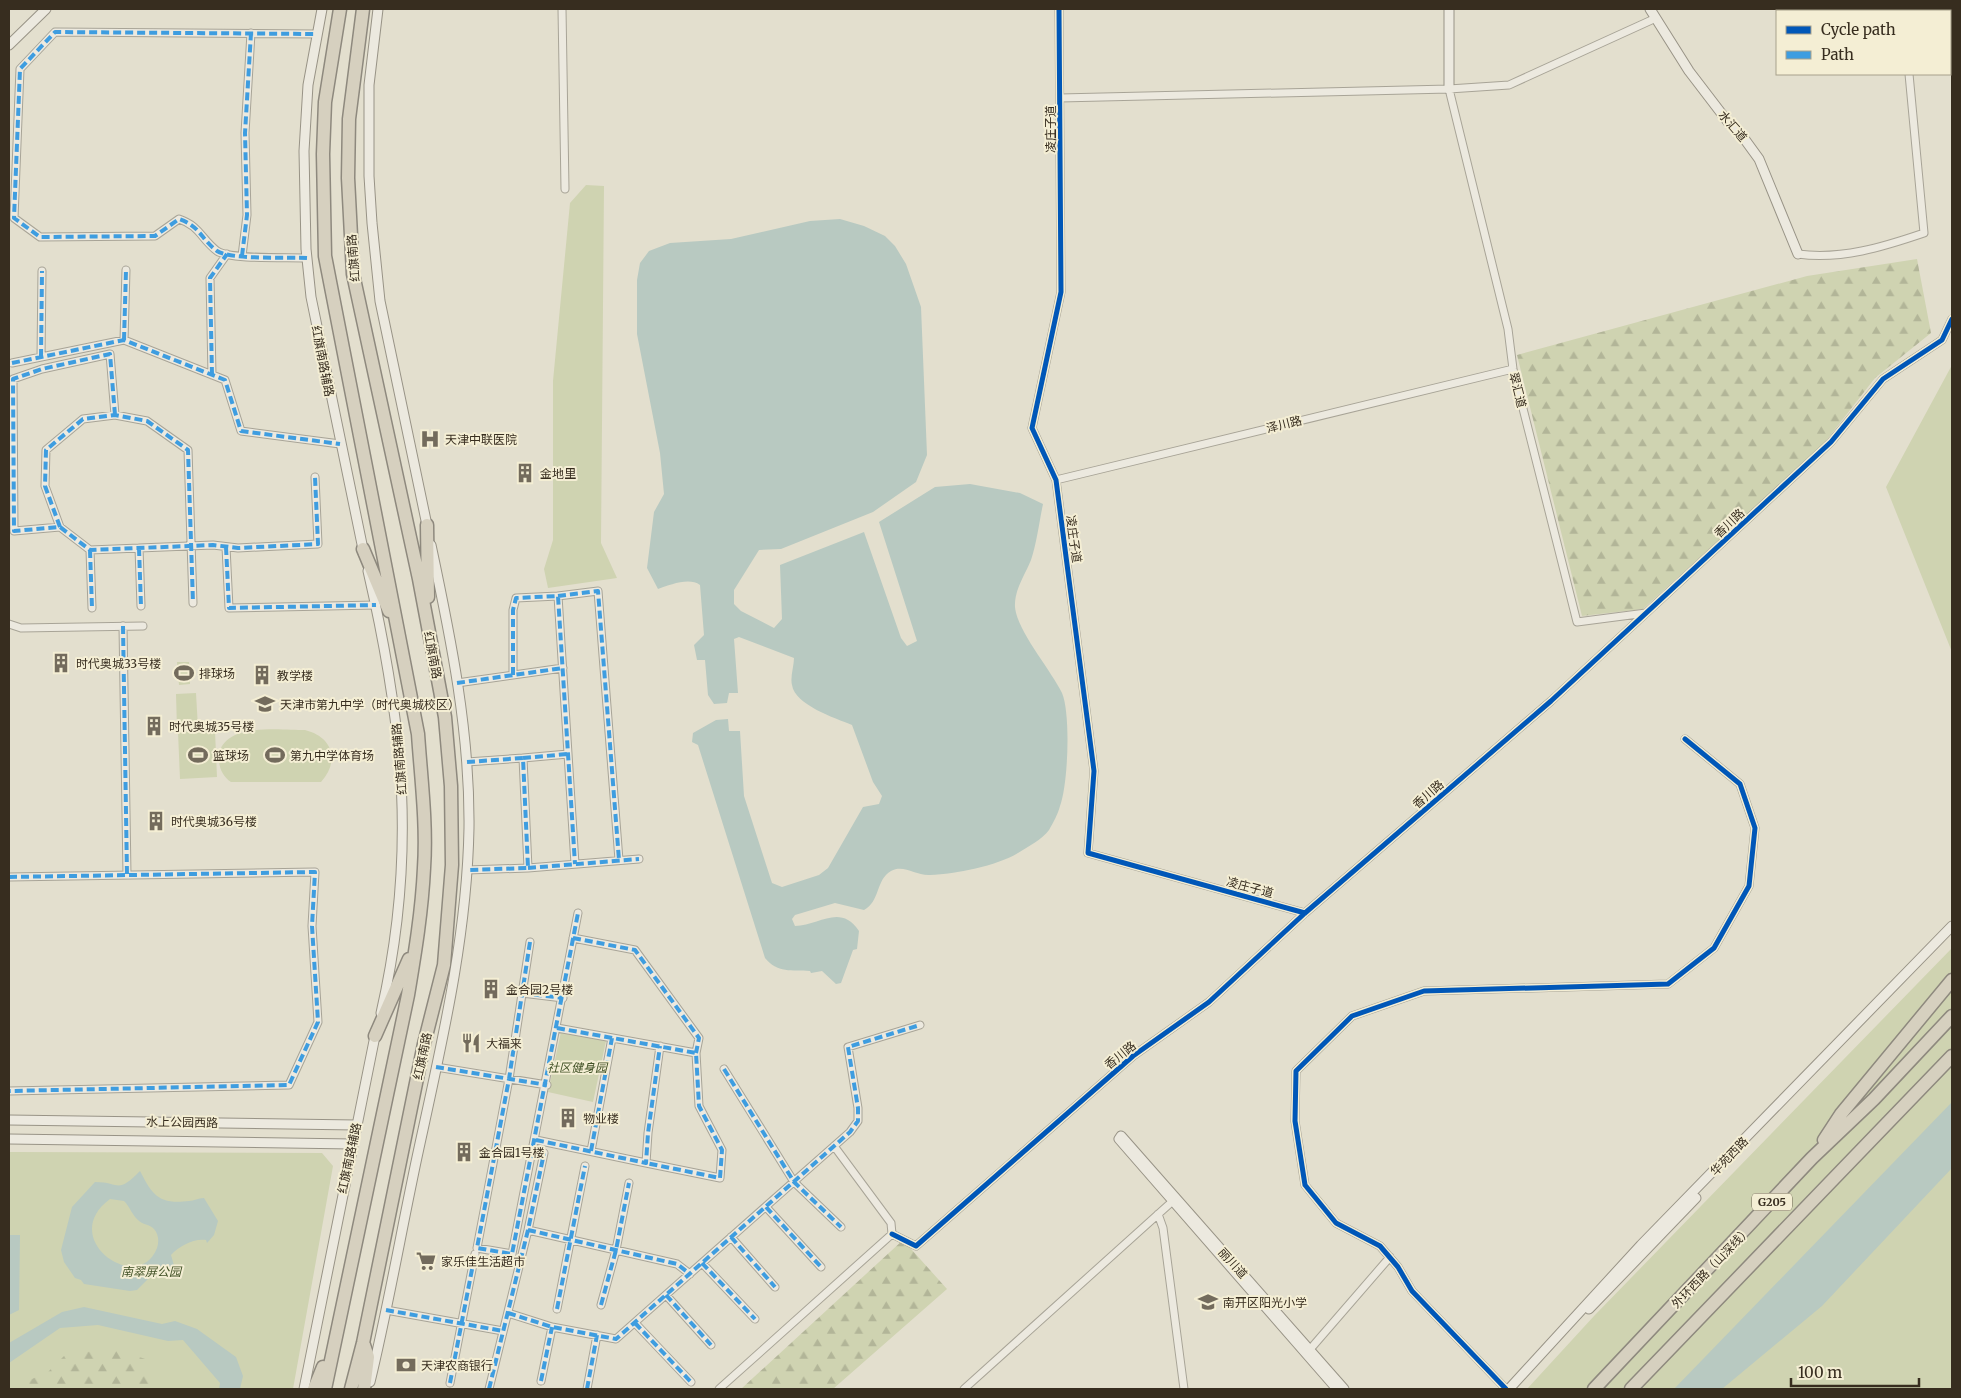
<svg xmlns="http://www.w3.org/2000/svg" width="1961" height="1398" viewBox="0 0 1961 1398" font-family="Merriweather,'Noto Sans SC',serif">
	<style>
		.green { fill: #cfd3b1 }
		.forest { fill: url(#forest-firs) }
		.water { fill: #b8c9c1; fill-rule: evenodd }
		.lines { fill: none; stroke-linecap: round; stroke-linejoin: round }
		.street-casing { stroke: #a8a497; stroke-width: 9 }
		.secondary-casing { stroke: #989386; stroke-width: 11 }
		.highway-casing { stroke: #8e897e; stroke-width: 15 }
		.street { stroke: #ece9df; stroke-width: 7 }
		.secondary { stroke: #ece9df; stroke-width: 9 }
		.highway { stroke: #d6d0bf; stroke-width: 12 }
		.quiet { stroke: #3e9de0; stroke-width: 4; stroke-dasharray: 8 4; stroke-linecap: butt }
		.cycleway-casing { stroke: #f4eed4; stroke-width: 8 }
		.cycleway { stroke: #0057b8; stroke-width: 5 }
		.labels { text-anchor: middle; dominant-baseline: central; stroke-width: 4; stroke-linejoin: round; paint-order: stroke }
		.shield { fill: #f4eed4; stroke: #706755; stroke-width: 1 }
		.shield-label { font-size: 11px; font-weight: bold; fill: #372d1f }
		.street-label { font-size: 12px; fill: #372d1f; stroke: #f4eed4 }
		.poi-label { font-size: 12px; fill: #372d1f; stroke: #f4eed4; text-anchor: start }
		.park-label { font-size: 12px; font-style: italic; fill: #425227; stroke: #f4eed4 }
	</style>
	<defs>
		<pattern id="forest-firs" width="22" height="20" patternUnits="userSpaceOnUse" patternTransform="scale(1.25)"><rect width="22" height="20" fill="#cfd3b1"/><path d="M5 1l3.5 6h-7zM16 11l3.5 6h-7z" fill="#b2b598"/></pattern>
	</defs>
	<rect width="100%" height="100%" fill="#e3dfce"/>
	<path class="green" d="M 586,185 L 604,186 L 601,543 L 617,578 L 548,588 L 544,569 L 553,540 L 553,381 L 570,203 Z
		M 1952,365 L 1952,652 L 1886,487 Z
		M 177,662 L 189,662 L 190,684 L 179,685 Z
		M 196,693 L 198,728 L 177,729 L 176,694 Z
		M 305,730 C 333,737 340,761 321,782 L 231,782 C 222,776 218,766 219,755 C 224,722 281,730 305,730 Z
		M 215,731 L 217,777 L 180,779 L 178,732 Z
		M 1952,948 L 1952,1389 L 1527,1389 L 1594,1316 Z
		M 561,1032 L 606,1041 L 593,1102 L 548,1092 Z
		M 9,1152 L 322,1153 L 333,1166 L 293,1389 L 9,1389 Z"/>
	<path class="forest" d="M 1917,259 L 1931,333 L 1875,378 L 1822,446 L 1643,609 L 1582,616 L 1517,355 L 1807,276 Z
		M 903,1240 L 947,1289 L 833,1389 L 741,1389 Z
		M 122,1351 L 148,1360 L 152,1389 L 9,1389 L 48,1372 L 68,1352 Z"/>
	<path class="water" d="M 840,219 L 864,226 L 885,236 L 895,246 L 906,264 L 921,307 L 927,455 L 916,482 L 873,512 L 781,549 L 759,550 L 734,590 L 734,604 L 741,611 L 774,628 L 782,619 L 780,565 L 864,532 L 901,638 L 907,646 L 917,641 L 879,522 L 935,487 L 970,484 L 1020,493 L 1043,504 C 1039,523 1037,542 1031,560 C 1025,575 1014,590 1015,607 C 1017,631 1051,670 1062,693 C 1071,714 1068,785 1060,806 C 1058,814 1053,823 1049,830 C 1043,839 1027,847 1018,853 C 996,866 956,874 930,875 C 916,876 904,864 891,871 C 876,879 880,902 864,910 L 835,903 L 795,915 L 792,919 L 795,926 C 819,926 840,903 859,931 L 857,949 L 853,950 L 841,983 L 836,984 L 822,971 L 811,973 L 810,971 C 792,970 777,973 765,958 L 698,745 L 692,742 L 693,733 L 716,720 L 728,719 L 729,731 L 740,731 L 744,796 L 772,883 L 782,887 L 819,875 L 828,868 L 863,807 L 879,804 L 882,796 L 873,782 L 852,725 C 835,718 795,705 792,685 C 790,677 794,666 794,658 L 739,637 L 734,639 L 738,693 L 729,693 L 727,703 L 714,704 L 708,695 L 705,660 L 697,660 L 694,645 L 704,635 L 700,585 C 689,577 670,585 658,589 L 647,568 L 654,512 L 664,494 L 660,453 L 637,334 L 637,280 L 640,263 L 649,251 L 670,243 L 731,239 L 810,221 Z
		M 1952,1102 L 1952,1168 L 1822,1306 L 1722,1389 L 1674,1389 Z
		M 140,1171 C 152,1194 158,1205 189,1201 C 194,1201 198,1198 204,1198 L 218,1221 L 214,1235 L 207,1243 L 206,1240 C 194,1238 179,1246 171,1255 L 175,1269 L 173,1271 L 154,1273 L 137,1290 L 130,1291 L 84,1284 L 81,1280 L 75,1278 L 64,1262 L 61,1250 L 72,1207 L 95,1182 C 121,1182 116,1195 140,1171 ZM 110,1199 L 124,1201 C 130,1207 132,1215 138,1220 C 142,1225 150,1224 154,1229 C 159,1235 159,1242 157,1248 C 139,1296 56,1239 110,1199 Z
		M 9,1235 L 20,1235 L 19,1310 L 9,1315 Z
		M 84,1307 L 162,1324 L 175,1321 L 197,1329 L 236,1357 L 243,1376 L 240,1389 L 219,1389 L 220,1383 L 183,1340 L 168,1341 L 98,1325 L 60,1328 L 9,1363 L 9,1343 L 62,1312 Z"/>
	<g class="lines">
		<defs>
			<path id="street" d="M 562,9 L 565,189
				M 1059,9 L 1061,292 L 1032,428 L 1056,480 L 1094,771 L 1088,853 L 1305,913
				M 1904,9 L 1904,11
				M 1449,89 L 1508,329 L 1513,369 L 1577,622 L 1646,613
				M 1060,98 L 1449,89 L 1509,85 L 1656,18
				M 1798,254 C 1841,260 1883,247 1924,233 L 1909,74
				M 242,256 L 247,215 L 245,133 L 251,33
				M 307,258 C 289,257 230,260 217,251 C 201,239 200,226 179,219 L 155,236 L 40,237 L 14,218 L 20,69 L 55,32 L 317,34
				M 124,340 L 126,270
				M 41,357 L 42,271
				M 12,363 L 124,340 L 225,380 L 241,431 L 340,444
				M 212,375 L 210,278 L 227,254
				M 115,415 L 110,354 L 42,369 L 13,379 L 14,531 L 60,527 L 90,550 L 213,545 L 238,548 L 318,544 L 315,477
				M 1056,480 L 1513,369
				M 60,527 L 45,486 L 46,450 L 83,419 L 115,415 L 147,421 L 188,450 L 193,603
				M 226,547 L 229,608 L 376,605
				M 139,548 L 141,606
				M 90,550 L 92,608
				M 558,596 L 598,591 L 619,860
				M 9,624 L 21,628 L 143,626
				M 123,626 L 127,875
				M 513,675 L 513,610 L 516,598 L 558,596 L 575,864
				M 457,683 L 563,668
				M 523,758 L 568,754
				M 467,762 L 523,758 L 528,868 L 467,870
				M 528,868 L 639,859
				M 9,877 L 315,872 L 312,926 L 318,1022 L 289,1085 L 9,1091
				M 573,938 L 635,950 L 699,1038 L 696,1053
				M 530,942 L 509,1079 L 477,1248 L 512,1254 L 578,913
				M 522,993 L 563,998
				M 557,1028 L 696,1053 L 699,1106 L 722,1150 L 720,1178 L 646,1163
				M 436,1067 L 547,1085
				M 724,1069 L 794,1182 L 841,1227
				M 536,1140 L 646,1163 L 648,1133 L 660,1046
				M 591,1151 L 612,1038
				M 766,1207 L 821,1267
				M 1158,1214 L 1163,1228 L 1184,1389
				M 528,1230 L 677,1264 L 690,1274
				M 892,1234 L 916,1246 L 1133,1056 L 1209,1002 L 1305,913 L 1551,701 L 1831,442 L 1883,379 L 1942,340 L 1952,319
				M 731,1237 L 775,1287
				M 702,1263 L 755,1319
				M 666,1295 L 711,1345
				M 601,1305 L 616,1250 L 629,1183
				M 557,1309 L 585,1166
				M 386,1310 L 503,1331
				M 508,1313 L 552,1327 L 616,1339 L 850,1132 L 858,1121 L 858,1108 L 848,1047 L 920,1025
				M 635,1323 L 691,1382
				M 1306,1354 L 1390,1257
				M 541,1381 L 552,1327
				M 450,1383 L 475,1254
				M 489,1389 L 528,1230 L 544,1153
				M 587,1389 L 597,1335
				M 719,1389 L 892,1234 L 891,1223 L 834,1146
				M 964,1389 L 1175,1199
				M 1506,1389 L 1412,1291 L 1398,1267 L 1380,1246 L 1336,1223 L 1305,1185 L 1295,1121 L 1296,1071 L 1352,1016 L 1424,991 L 1668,984 L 1714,948 L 1749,886 L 1755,828 L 1740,784 L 1685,739"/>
			<path id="secondary" d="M 322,9 L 308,85 L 304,151 L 306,249 L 311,297 L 364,554
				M 378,9 L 369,85 L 369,176 L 372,223 L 380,301 L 428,530
				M 1449,9 L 1449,89
				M 1650,9 L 1689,71 L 1728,122 L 1743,137 L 1759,159 L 1798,254
				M 9,45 L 46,9
				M 368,571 C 404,727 417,856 381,1013
				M 9,1120 L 356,1125
				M 9,1139 L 353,1144
				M 1589,1309 L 1696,1198
				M 370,1382 C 389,1304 402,1226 419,1148 C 442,1042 467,937 469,828 C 470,732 451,639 431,545
				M 304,1389 L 376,1031
				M 1337,1389 L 1119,1139 L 1121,1136 L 1344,1389
				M 1509,1389 L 1641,1245 L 1952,926"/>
			<path id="highway" d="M 427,525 L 428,597
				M 363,549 L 389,611
				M 375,1036 L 409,959
				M 1824,1140 L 1841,1114 L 1952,980
				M 314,1389 L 323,1367
				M 325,1389 L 408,995 C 415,953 422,911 424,868 C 427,824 421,778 418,734 L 325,256 L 323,154 L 325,102 L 340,9
				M 351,1389 L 363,1343 L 424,1044 L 444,965 L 452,865 L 451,786 L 445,717 L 419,579 L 353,274 L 348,178 L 349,119 L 363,9
				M 364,1389 L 368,1357 L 364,1345
				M 1594,1389 L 1812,1158 L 1874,1099 L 1952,1016
				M 1631,1389 L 1952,1056"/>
		</defs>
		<use href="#street" class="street-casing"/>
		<use href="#secondary" class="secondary-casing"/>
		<use href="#highway" class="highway-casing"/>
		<use href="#street" class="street"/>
		<use href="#secondary" class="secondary"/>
		<use href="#highway" class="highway"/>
		<path class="quiet" d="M 242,256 L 247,215 L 245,133 L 251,33
			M 307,258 C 289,257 230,260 217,251 C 201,239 200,226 179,219 L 155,236 L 40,237 L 14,218 L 20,69 L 55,32 L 317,34
			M 124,340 L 126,270
			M 41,357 L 42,271
			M 12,363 L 124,340 L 225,380 L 241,431 L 340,444
			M 212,375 L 210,278 L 227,254
			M 115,415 L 110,354 L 42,369 L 13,379 L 14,531 L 60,527 L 90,550 L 213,545 L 238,548 L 318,544 L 315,477
			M 60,527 L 45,486 L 46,450 L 83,419 L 115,415 L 147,421 L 188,450 L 193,603
			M 226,547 L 229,608 L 376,605
			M 139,548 L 141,606
			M 90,550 L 92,608
			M 558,596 L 598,591 L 619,860
			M 123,626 L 127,875
			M 513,675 L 513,610 L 516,598 L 558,596 L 575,864
			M 457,683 L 563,668
			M 523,758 L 568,754
			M 467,762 L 523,758 L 528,868 L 467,870
			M 528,868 L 639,859
			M 9,877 L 315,872 L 312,926 L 318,1022 L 289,1085 L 9,1091
			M 573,938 L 635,950 L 699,1038 L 696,1053
			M 530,942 L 509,1079 L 477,1248 L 512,1254 L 578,913
			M 522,993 L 563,998
			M 557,1028 L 696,1053 L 699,1106 L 722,1150 L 720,1178 L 646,1163
			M 436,1067 L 547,1085
			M 724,1069 L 794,1182 L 841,1227
			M 536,1140 L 646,1163 L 648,1133 L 660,1046
			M 591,1151 L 612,1038
			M 766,1207 L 821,1267
			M 528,1230 L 677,1264 L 690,1274
			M 731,1237 L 775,1287
			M 702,1263 L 755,1319
			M 666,1295 L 711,1345
			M 601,1305 L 616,1250 L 629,1183
			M 557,1309 L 585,1166
			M 386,1310 L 503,1331
			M 508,1313 L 552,1327 L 616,1339 L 850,1132 L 858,1121 L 858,1108 L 848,1047 L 920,1025
			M 635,1323 L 691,1382
			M 541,1381 L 552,1327
			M 450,1383 L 475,1254
			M 489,1389 L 528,1230 L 544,1153
			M 587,1389 L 597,1335"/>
		<defs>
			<path id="cycleway" d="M 1059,9 L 1061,292 L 1032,428 L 1056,480 L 1094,771 L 1088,853 L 1305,913
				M 892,1234 L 916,1246 L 1133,1056 L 1209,1002 L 1305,913 L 1551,701 L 1831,442 L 1883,379 L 1942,340 L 1952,319
				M 1506,1389 L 1412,1291 L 1398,1267 L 1380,1246 L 1336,1223 L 1305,1185 L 1295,1121 L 1296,1071 L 1352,1016 L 1424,991 L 1668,984 L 1714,948 L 1749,886 L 1755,828 L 1740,784 L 1685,739"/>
		</defs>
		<use href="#cycleway" class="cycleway-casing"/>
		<use href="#cycleway" class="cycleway"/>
	</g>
	<defs>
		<symbol id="hospital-bare" viewBox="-9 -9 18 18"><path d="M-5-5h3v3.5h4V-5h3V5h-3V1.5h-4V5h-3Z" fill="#736b5c" stroke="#f4eed4" stroke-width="2.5" paint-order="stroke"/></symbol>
		<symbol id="building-bare" viewBox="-9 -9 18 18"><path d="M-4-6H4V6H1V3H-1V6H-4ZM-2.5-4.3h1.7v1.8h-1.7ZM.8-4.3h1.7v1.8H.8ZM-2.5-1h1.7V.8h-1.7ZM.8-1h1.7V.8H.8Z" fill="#736b5c" stroke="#f4eed4" stroke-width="2.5" paint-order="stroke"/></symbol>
		<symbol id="stadium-bare" viewBox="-9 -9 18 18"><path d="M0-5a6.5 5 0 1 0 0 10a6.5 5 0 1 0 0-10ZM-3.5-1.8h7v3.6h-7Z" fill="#736b5c" stroke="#f4eed4" stroke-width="2.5" paint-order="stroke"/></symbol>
		<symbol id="school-bare" viewBox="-9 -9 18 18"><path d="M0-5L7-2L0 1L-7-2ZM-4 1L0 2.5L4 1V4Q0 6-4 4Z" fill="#736b5c" stroke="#f4eed4" stroke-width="2.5" paint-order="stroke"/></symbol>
		<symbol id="restaurant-bare" viewBox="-9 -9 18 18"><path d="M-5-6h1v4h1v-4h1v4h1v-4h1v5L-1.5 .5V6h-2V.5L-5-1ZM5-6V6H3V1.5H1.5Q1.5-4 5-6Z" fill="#736b5c" stroke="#f4eed4" stroke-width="2.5" paint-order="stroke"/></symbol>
		<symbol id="supermarket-bare" viewBox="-9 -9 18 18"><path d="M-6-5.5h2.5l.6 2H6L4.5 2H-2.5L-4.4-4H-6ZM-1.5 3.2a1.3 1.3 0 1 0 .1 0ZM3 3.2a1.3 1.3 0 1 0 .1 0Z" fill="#736b5c" stroke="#f4eed4" stroke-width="2.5" paint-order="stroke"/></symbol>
		<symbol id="bank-bare" viewBox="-9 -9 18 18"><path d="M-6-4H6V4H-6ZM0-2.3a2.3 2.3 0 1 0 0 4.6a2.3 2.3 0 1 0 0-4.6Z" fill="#736b5c" stroke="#f4eed4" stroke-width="2.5" paint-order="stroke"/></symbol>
	</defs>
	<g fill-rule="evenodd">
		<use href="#hospital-bare" x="416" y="425" width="28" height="28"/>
		<use href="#building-bare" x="511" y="459" width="28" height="28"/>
		<use href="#building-bare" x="47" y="649" width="28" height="28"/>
		<use href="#stadium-bare" x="170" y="659" width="28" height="28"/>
		<use href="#building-bare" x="248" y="661" width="28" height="28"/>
		<use href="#school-bare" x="251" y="690" width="28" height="28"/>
		<use href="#building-bare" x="140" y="712" width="28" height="28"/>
		<use href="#stadium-bare" x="184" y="741" width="28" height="28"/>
		<use href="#stadium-bare" x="261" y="741" width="28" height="28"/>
		<use href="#building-bare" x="142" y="807" width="28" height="28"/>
		<use href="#building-bare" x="477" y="975" width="28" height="28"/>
		<use href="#restaurant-bare" x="457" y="1029" width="28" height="28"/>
		<use href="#building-bare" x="554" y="1104" width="28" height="28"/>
		<use href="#building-bare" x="450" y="1138" width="28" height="28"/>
		<use href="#supermarket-bare" x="412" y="1247" width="28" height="28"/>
		<use href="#school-bare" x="1194" y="1288" width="28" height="28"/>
		<use href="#bank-bare" x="392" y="1351" width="28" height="28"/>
	</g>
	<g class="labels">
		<rect class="shield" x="1752" y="1193.5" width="40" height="17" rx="4"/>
		<g class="shield-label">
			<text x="1772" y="1202">G205</text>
		</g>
		<g class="street-label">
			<text transform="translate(1733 126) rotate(49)">水汇道</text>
			<text transform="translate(1050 129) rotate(-90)">凌庄子道</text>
			<text transform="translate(353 258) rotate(-95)">红旗南路</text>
			<text transform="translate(323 361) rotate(79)">红旗南路辅路</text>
			<text transform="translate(1518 390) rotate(76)">翠汇道</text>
			<text transform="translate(1284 424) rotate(-14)">泽川路</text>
			<text transform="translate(1729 523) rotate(-43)">香川路</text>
			<text transform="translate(1074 539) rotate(82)">凌庄子道</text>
			<text transform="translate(433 655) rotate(79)">红旗南路</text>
			<text transform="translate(399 759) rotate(-95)">红旗南路辅路</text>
			<text transform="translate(1428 794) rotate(-41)">香川路</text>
			<text transform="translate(1250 887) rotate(15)">凌庄子道</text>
			<text transform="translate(1120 1055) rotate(-39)">香川路</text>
			<text transform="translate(422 1056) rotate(-78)">红旗南路</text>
			<text transform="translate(182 1122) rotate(1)">水上公园西路</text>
			<text transform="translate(1729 1156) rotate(-46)">华苑西路</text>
			<text transform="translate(349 1158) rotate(-78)">红旗南路辅路</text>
			<text transform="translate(1233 1263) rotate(48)">丽川道</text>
			<text transform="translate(1711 1267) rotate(-46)">外环西路（山深线）</text>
		</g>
		<g class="poi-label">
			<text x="445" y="439">天津中联医院</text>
			<text x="540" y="473">金地里</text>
			<text x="76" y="663">时代奥城33号楼</text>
			<text x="199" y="673">排球场</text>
			<text x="277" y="675">教学楼</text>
			<text x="280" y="704">天津市第九中学（时代奥城校区）</text>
			<text x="169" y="726">时代奥城35号楼</text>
			<text x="213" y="755">篮球场</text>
			<text x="290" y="755">第九中学体育场</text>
			<text x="171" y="821">时代奥城36号楼</text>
			<text x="506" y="989">金合园2号楼</text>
			<text x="486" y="1043">大福来</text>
			<text x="583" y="1118">物业楼</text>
			<text x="479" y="1152">金合园1号楼</text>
			<text x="441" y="1261">家乐佳生活超市</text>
			<text x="1223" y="1302">南开区阳光小学</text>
			<text x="421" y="1365">天津农商银行</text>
		</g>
		<g class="park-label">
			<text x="577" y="1067">社区健身园</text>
			<text x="151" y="1271">南翠屏公园</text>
		</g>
	</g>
	<rect width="1961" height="1398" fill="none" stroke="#372d1f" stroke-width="20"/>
	<rect x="1776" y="10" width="175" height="65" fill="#f4eed4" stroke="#a8a18c"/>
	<rect x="1786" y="26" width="25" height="8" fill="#0057b8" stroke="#a8a18c"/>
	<text x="1821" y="35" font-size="15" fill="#372d1f">Cycle path</text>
	<rect x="1786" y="51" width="25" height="8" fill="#3e9de0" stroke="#a8a18c"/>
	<text x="1821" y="60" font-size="15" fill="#372d1f">Path</text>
	<path d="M1791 1378v8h128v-8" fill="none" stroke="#372d1f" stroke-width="2.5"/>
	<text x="1798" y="1378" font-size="15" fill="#372d1f" stroke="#f4eed4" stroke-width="4" paint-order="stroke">100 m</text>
</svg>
